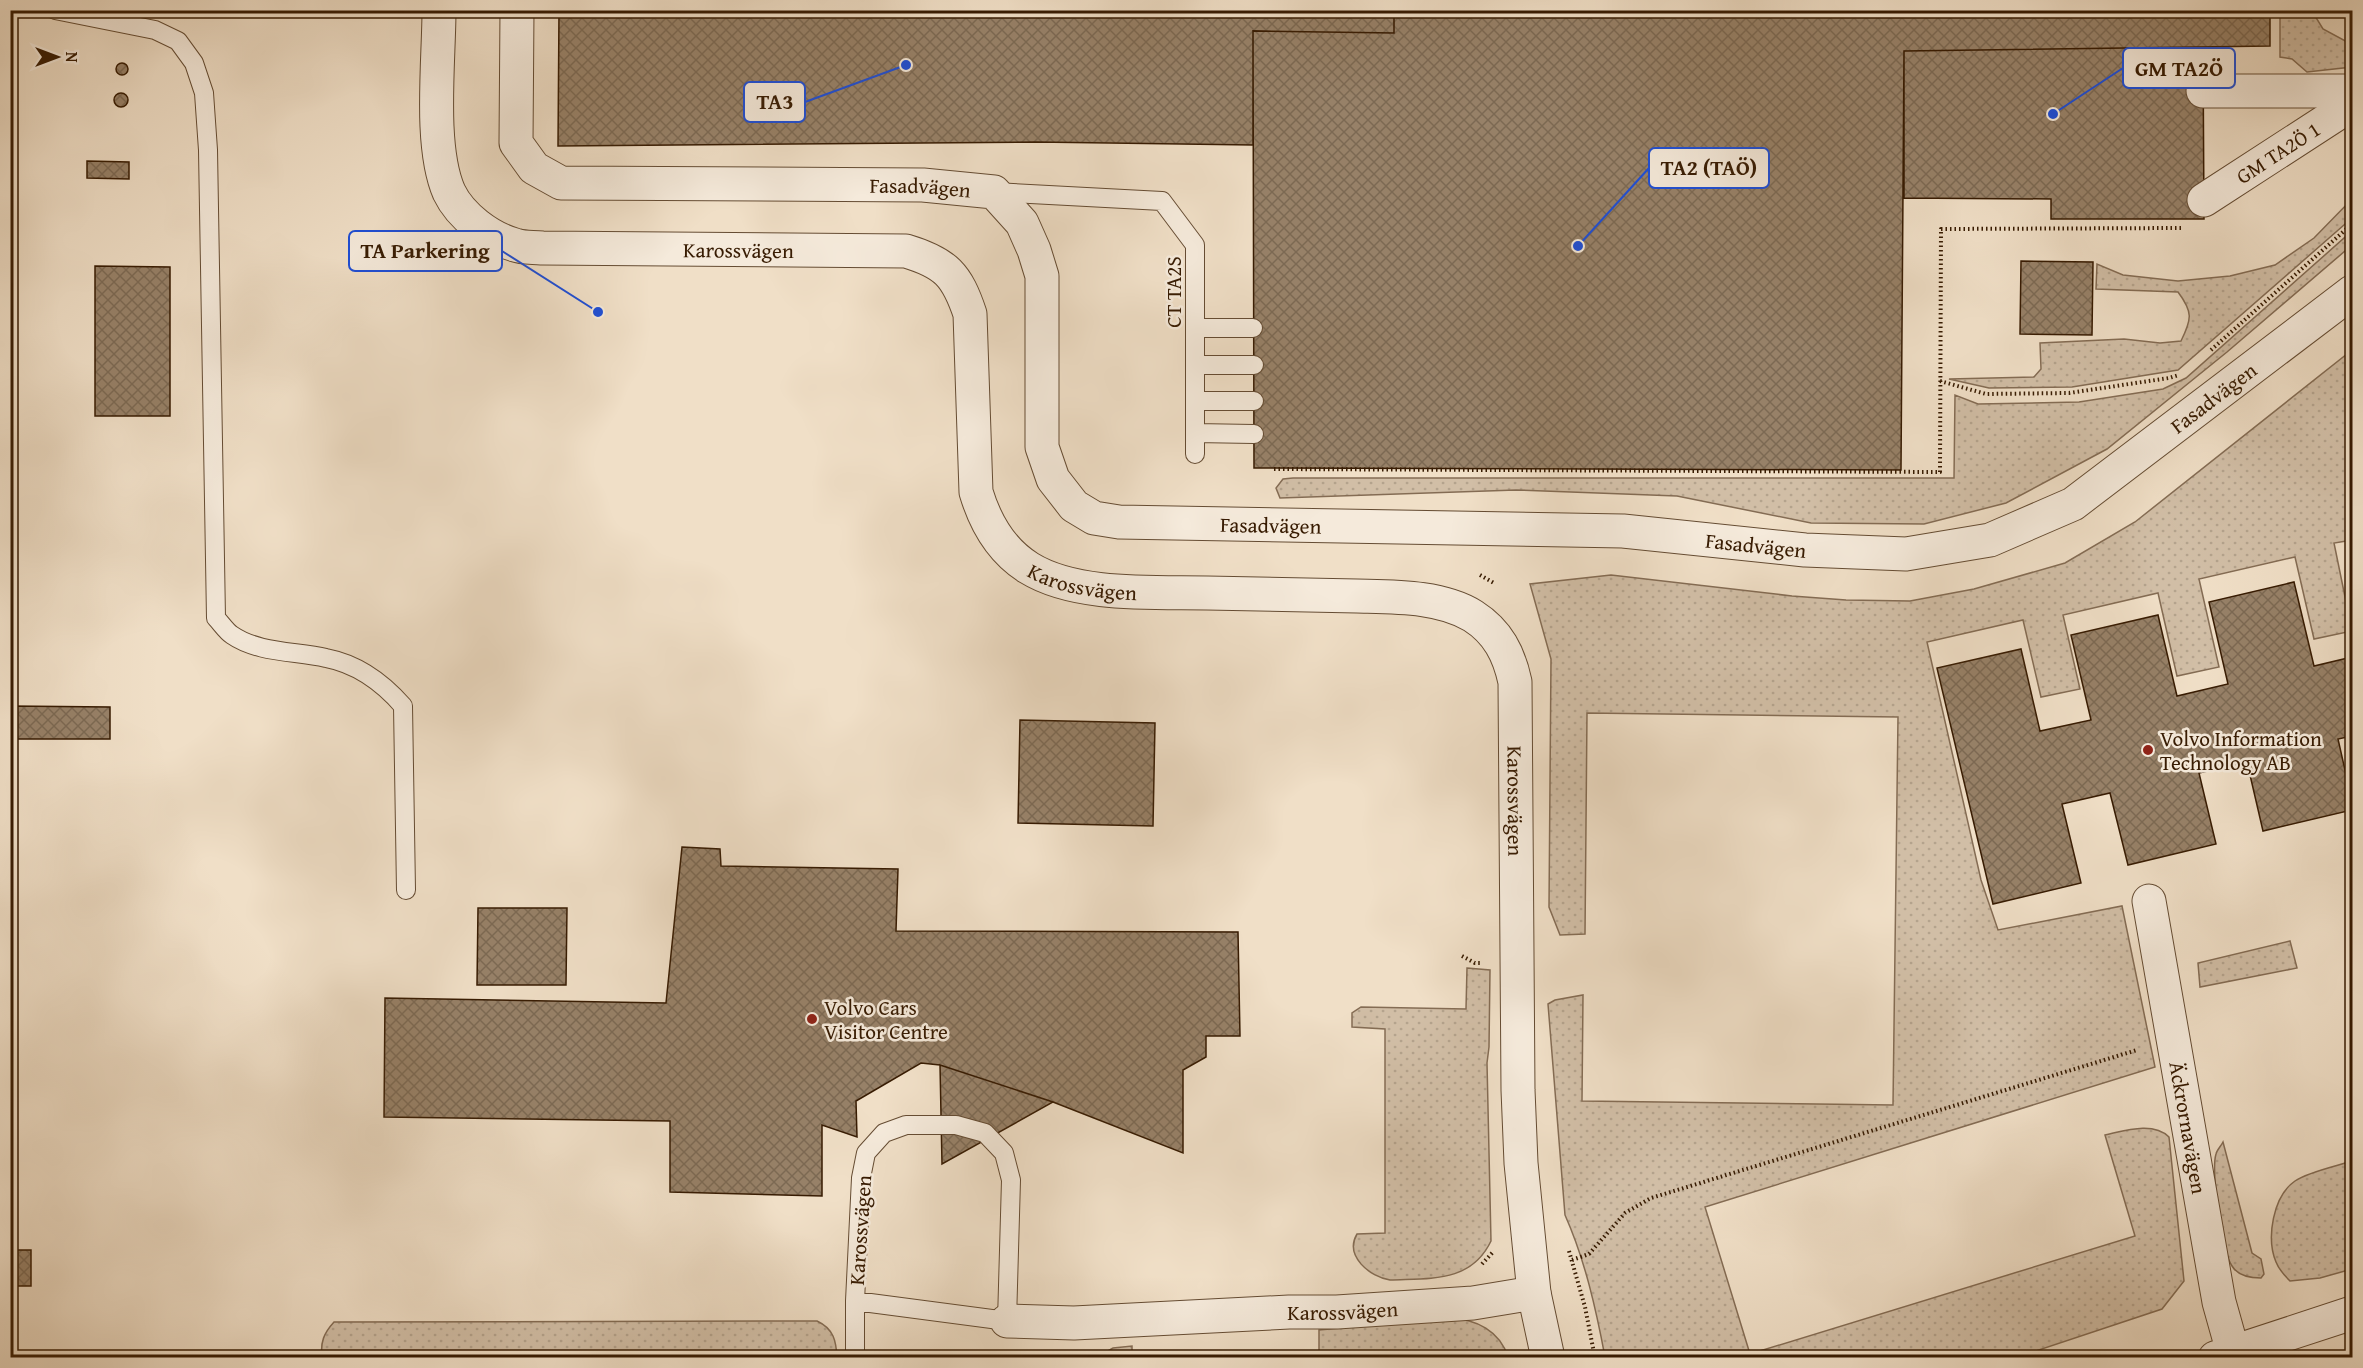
<svg xmlns="http://www.w3.org/2000/svg" width="2363" height="1368" viewBox="0 0 2363 1368" font-family="'Gentium Book Plus',serif">
	<style>
		.green { fill: url(#green-dots); stroke: #846c54; stroke-width: 1.5 }
		.building { fill: url(#building-cross-hatch); stroke: #371b02; stroke-width: 1.5 }
		.lines { fill: none; stroke-linecap: round; stroke-linejoin: round }
		.service-casing { stroke: #654c33; stroke-width: 20 }
		.minor-casing { stroke: #654c33; stroke-width: 35 }
		.tertiary-casing { stroke: #654c33; stroke-width: 35 }
		.path { stroke: #371b02; stroke-width: 4; stroke-dasharray: 1.5 3; stroke-linecap: butt }
		.service { stroke: #f5eadb; stroke-width: 18 }
		.minor { stroke: #f5eadb; stroke-width: 33 }
		.tertiary { stroke: #f5eadb; stroke-width: 33 }
		.poi-dot { fill: #8f2418; stroke: #f5eadb; stroke-width: 2 }
		.labels { text-anchor: middle; dominant-baseline: central; stroke-width: 5; stroke-linejoin: round; paint-order: stroke }
		.street-label { font-size: 21px; fill: #371b02; stroke: #f5eadb }
		.poi-label { font-size: 21px; fill: #371b02; stroke: #f5eadb; text-anchor: start }
		.leader { fill: none; stroke: #1d4ed8; stroke-width: 2 }
		.callout-dot { fill: #1d4ed8; stroke: #f5eadb; stroke-width: 2 }
		.callout { fill: #f5eadb; stroke: #1d4ed8; stroke-width: 2 }
		.callout-label { font-size: 22px; text-anchor: middle; font-weight: bold; fill: #371b02 }
	</style>
	<defs>
		<pattern id="green-dots" width="8" height="8" patternUnits="userSpaceOnUse" patternTransform="scale(1.5)"><rect width="8" height="8" fill="#d1bea6"/><path d="M2 2h.1M6 6h.1" fill="none" stroke="#b4a38d" stroke-width="1.8" stroke-linecap="round"/></pattern>
		<pattern id="building-cross-hatch" width="8" height="8" patternUnits="userSpaceOnUse" patternTransform="scale(1.5)"><rect width="8" height="8" fill="#978168"/><path d="M0 0l8 8M0 8l8-8" fill="none" stroke="#7c6953"/></pattern>
	</defs>
	<rect width="100%" height="100%" fill="#f0dfc7"/>
	<filter id="stains"><feTurbulence type="fractalNoise" baseFrequency=".00333" numOctaves="4"/><feColorMatrix values="0 0 0 0 .2 0 0 0 0 .09 0 0 0 0 .02 0 0 0 .5 -.17"/></filter>
	<radialGradient id="worn" r=".72"><stop offset=".6" stop-color="#630" stop-opacity="0"/><stop offset="1" stop-color="#630" stop-opacity=".3"/></radialGradient>
	<path class="green" d="M 2280,11 L 2312,11 L 2323,29 L 2349,43 L 2352,43 L 2352,67 L 2307,72 L 2292,59 L 2280,57 Z
		M 2352,199 L 2352,218 L 2178,370 L 2072,387 L 1989,388 L 1949,379 L 2034,377 L 2041,369 L 2040,343 L 2124,339 L 2160,343 L 2181,341 C 2192,319 2193,312 2178,292 L 2096,289 L 2097,264 L 2123,275 L 2178,281 L 2230,276 L 2275,265 L 2314,238 Z
		M 2352,231 L 2352,245 L 2227,352 L 2107,449 L 2006,503 L 1924,524 L 1811,523 L 1677,496 L 1516,490 L 1280,498 L 1276,488 L 1283,479 L 1293,478 L 1954,478 L 1955,395 L 1978,404 L 2079,402 L 2163,389 L 2186,378 Z
		M 2352,350 L 2352,540 L 2334,543 L 2352,631 L 2314,639 L 2295,557 L 2199,579 L 2219,667 L 2177,676 L 2158,593 L 2063,615 L 2080,689 L 2041,697 L 2023,620 L 1927,642 L 1981,880 L 1998,930 L 2122,906 L 2155,1067 L 1705,1207 L 1750,1354 L 2135,1236 L 2105,1135 C 2124,1131 2153,1121 2169,1137 L 2184,1281 L 2162,1309 L 2018,1357 L 1605,1357 C 1596,1309 1585,1260 1565,1215 L 1548,1004 L 1555,1000 L 1583,995 L 1582,1101 L 1893,1105 L 1898,717 L 1587,713 L 1585,934 L 1560,935 L 1549,907 L 1551,659 L 1530,584 L 1611,575 L 1792,596 L 1846,600 L 1910,601 L 1974,589 L 2065,563 L 2135,522 Z
		M 2290,941 L 2297,968 L 2200,987 L 2198,963 Z
		M 1467,968 L 1490,970 L 1489,1047 L 1487,1063 L 1491,1241 C 1471,1283 1430,1278 1390,1280 C 1370,1277 1344,1256 1357,1234 L 1385,1233 L 1385,1029 L 1352,1027 L 1352,1013 L 1361,1007 L 1466,1009 Z
		M 2223,1142 L 2252,1253 L 2261,1259 L 2264,1274 L 2261,1278 C 2250,1278 2238,1276 2232,1266 C 2222,1251 2211,1171 2216,1154 C 2217,1150 2221,1146 2223,1142 Z
		M 2352,1161 L 2352,1269 L 2320,1278 L 2290,1281 C 2284,1275 2279,1270 2276,1262 C 2266,1238 2273,1196 2295,1181 C 2308,1172 2337,1166 2352,1161 Z
		M 1450,1318 C 1476,1319 1500,1331 1508,1357 L 1319,1358 L 1319,1330 Z
		M 817,1321 C 834,1329 836,1341 837,1357 L 322,1358 C 320,1342 324,1333 334,1322 Z
		M 1132,1346 L 1132,1357 L 1097,1357 L 1113,1348 Z"/>
	<path class="building" d="M 559,10 L 1394,10 L 1394,33 L 1253,31 L 1253,145 L 1036,142 L 558,146 Z
		M 1394,10 L 2270,10 L 2270,46 L 1904,51 L 1901,470 L 1254,468 L 1253,31 L 1394,33 Z
		M 2203,47 L 2204,219 L 2051,219 L 2051,199 L 1904,198 L 1904,51 Z
		M116 69a6 6 0 1 1 12 0a6 6 0 1 1-12 0Z
		M114 100a7 7 0 1 1 14 0a7 7 0 1 1-14 0Z
		M 87,161 L 129,162 L 129,179 L 87,178 Z
		M 2021,261 L 2093,262 L 2092,335 L 2020,334 Z
		M 95,266 L 170,267 L 170,416 L 95,416 Z
		M 2352,567 L 2352,587 L 2348,568 Z
		M 2294,582 L 2314,666 L 2352,657 L 2352,736 L 2338,739 L 2352,801 L 2352,810 L 2263,831 L 2247,762 L 2199,773 L 2216,844 L 2128,865 L 2110,793 L 2062,804 L 2081,883 L 1993,904 L 1937,668 L 2021,649 L 2040,731 L 2091,720 L 2071,635 L 2158,615 L 2177,696 L 2228,684 L 2209,602 Z
		M 10,706 L 110,707 L 110,739 L 10,739 Z
		M 1020,720 L 1155,723 L 1153,826 L 1018,823 Z
		M 682,847 L 720,849 L 721,866 L 898,869 L 896,931 L 1238,932 L 1240,1036 L 1206,1036 L 1206,1057 L 1183,1070 L 1183,1153 L 1053,1102 L 940,1065 L 921,1063 L 856,1101 L 857,1137 L 822,1125 L 822,1196 L 670,1192 L 670,1121 L 384,1117 L 385,998 L 666,1003 Z
		M 478,908 L 567,908 L 566,985 L 477,985 Z
		M 940,1065 L 1053,1102 L 942,1164 Z
		M 10,1250 L 31,1250 L 31,1286 L 10,1286 Z"/>
	<g class="lines">
		<defs>
			<path id="service" d="M 55,10 L 155,30 L 178,41 L 194,63 L 204,93 L 208,150 L 216,618 C 221,623 226,631 232,635 C 258,653 295,651 326,658 C 357,664 383,683 403,706 L 406,890
				M 994,192 L 1162,201 L 1195,245 L 1195,454
				M 1196,328 L 1253,328
				M 1195,365 L 1254,365
				M 1195,401 L 1254,401
				M 1195,433 L 1254,434
				M 906,1125 L 956,1125 L 985,1133 L 1004,1153 L 1011,1180 L 1007,1321 L 855,1301 L 861,1178 L 866,1153 L 884,1133 Z
				M 855,1358 L 855,1301"/>
			<g id="minor">
				<path id="s1" d="M 439,10 C 439,61 429,146 449,192 C 461,217 490,238 515,245 C 523,248 533,247 542,248 L 906,251 C 946,263 957,275 970,314 L 976,492 C 985,522 1000,550 1029,568 C 1076,597 1153,592 1207,593 C 1257,594 1307,595 1357,596 C 1394,597 1441,596 1473,616 C 1498,632 1509,654 1515,682 L 1518,1090 L 1521,1163 L 1534,1293 L 1548,1358"/>
				<path id="s2" d="M 517,10 L 516,143 L 534,168 L 561,183 L 923,185 L 994,192 L 1022,223 L 1034,250 L 1042,276 L 1042,447 L 1053,479 L 1074,506 L 1094,518 L 1119,522 L 1623,531 L 1805,550 L 1906,554 L 1990,540 L 2073,504 L 2352,292"/>
				<path d="M 2203,91 L 2352,91"/>
				<path id="s3" d="M 2204,200 L 2352,104"/>
				<path id="s4" d="M 2149,901 L 2219,1302 L 2233,1352"/>
				<path id="s5" d="M 1007,1321 L 1074,1323 L 1289,1312 L 1337,1312 L 1473,1303 L 1534,1293"/>
			</g>
			<path id="tertiary" d="M 2215,1358 L 2352,1313"/>
		</defs>
		<use href="#service" class="service-casing"/>
		<use href="#minor" class="minor-casing"/>
		<use href="#tertiary" class="tertiary-casing"/>
		<path class="path" d="M 2211,350 L 2352,224
			M 1940,381 L 1986,394 L 2069,393 L 2169,378 L 2179,375
			M 1274,469 L 1940,472 L 1941,229 L 2182,228
			M 1480,575 L 1494,583
			M 1462,956 L 1475,963 L 1480,963
			M 1569,1251 L 1585,1307 L 1595,1358
			M 1572,1260 L 1589,1254 L 1625,1213 L 1651,1198 L 2137,1050
			M 1482,1264 L 1493,1252
			M 2345,1358 L 2352,1355"/>
		<use href="#service" class="service"/>
		<use href="#minor" class="minor"/>
		<use href="#tertiary" class="tertiary"/>
	</g>
	<g class="poi-dot">
		<circle cx="2148" cy="750" r="6"/>
		<circle cx="812" cy="1019" r="6"/>
	</g>
	<g class="labels">
		<g class="street-label">
			<text stroke="none"><textPath href="#s3" startOffset="88">GM TA2Ö 1</textPath></text>
			<text stroke="none"><textPath href="#s2" startOffset="554">Fasadvägen</textPath></text>
			<text stroke="none"><textPath href="#s1" startOffset="494">Karossvägen</textPath></text>
			<text transform="translate(1173 292) rotate(-90)">CT TA2S</text>
			<text stroke="none"><textPath href="#s2" startOffset="2154">Fasadvägen</textPath></text>
			<text stroke="none"><textPath href="#s2" startOffset="1166">Fasadvägen</textPath></text>
			<text stroke="none"><textPath href="#s2" startOffset="1652">Fasadvägen</textPath></text>
			<text stroke="none"><textPath href="#s1" startOffset="1086">Karossvägen</textPath></text>
			<text stroke="none"><textPath href="#s1" startOffset="1680">Karossvägen</textPath></text>
			<text stroke="none"><textPath href="#s4" startOffset="230">Äckrornavägen</textPath></text>
			<text transform="translate(860 1230) rotate(-86)">Karossvägen</text>
			<text stroke="none"><textPath href="#s5" startOffset="336">Karossvägen</textPath></text>
		</g>
		<g class="poi-label">
			<text x="2160" y="738">Volvo Information<tspan x="2160" dy="24">Technology AB</tspan></text>
			<text x="824" y="1007">Volvo Cars<tspan x="824" dy="24">Visitor Centre</tspan></text>
		</g>
	</g>
	<path class="leader" d="M2053 114L2123 68M906 65L805 102M1578 246L1649 168M598 312L502 251"/>
	<g class="callout-dot">
		<circle cx="2053" cy="114" r="6"/>
		<circle cx="906" cy="65" r="6"/>
		<circle cx="1578" cy="246" r="6"/>
		<circle cx="598" cy="312" r="6"/>
	</g>
	<g class="callout">
		<rect x="2123" y="48" width="112" height="40" rx="6"/>
		<rect x="744" y="82" width="61" height="40" rx="6"/>
		<rect x="1649" y="148" width="120" height="40" rx="6"/>
		<rect x="349" y="231" width="153" height="40" rx="6"/>
	</g>
	<g class="callout-label">
		<text x="2179" y="76">GM TA2Ö</text>
		<text x="775" y="109">TA3</text>
		<text x="1709" y="175">TA2 (TAÖ)</text>
		<text x="425" y="258">TA Parkering</text>
	</g>
	<rect width="2363" height="1368" fill="none" stroke="#f0dfc7" stroke-width="36"/>
	<rect x="12" y="12" width="2339" height="1344" fill="none" stroke="#371b02" stroke-width="3"/>
	<rect x="18" y="18" width="2327" height="1332" fill="none" stroke="#371b02" stroke-width="1.5"/>
	<g transform="translate(57 57) rotate(90)" stroke="#f5eadb" stroke-width="4.5" paint-order="stroke">
	<path d="M0-4.5L10 22L0 15L-10 22Z" fill="#371b02"/>
	<text y="-9" font-size="16" font-weight="bold" text-anchor="middle" fill="#371b02">N</text>
	</g>
	<rect width="100%" height="100%" filter="url(#stains)"/>
	<rect width="100%" height="100%" fill="url(#worn)"/>
</svg>
